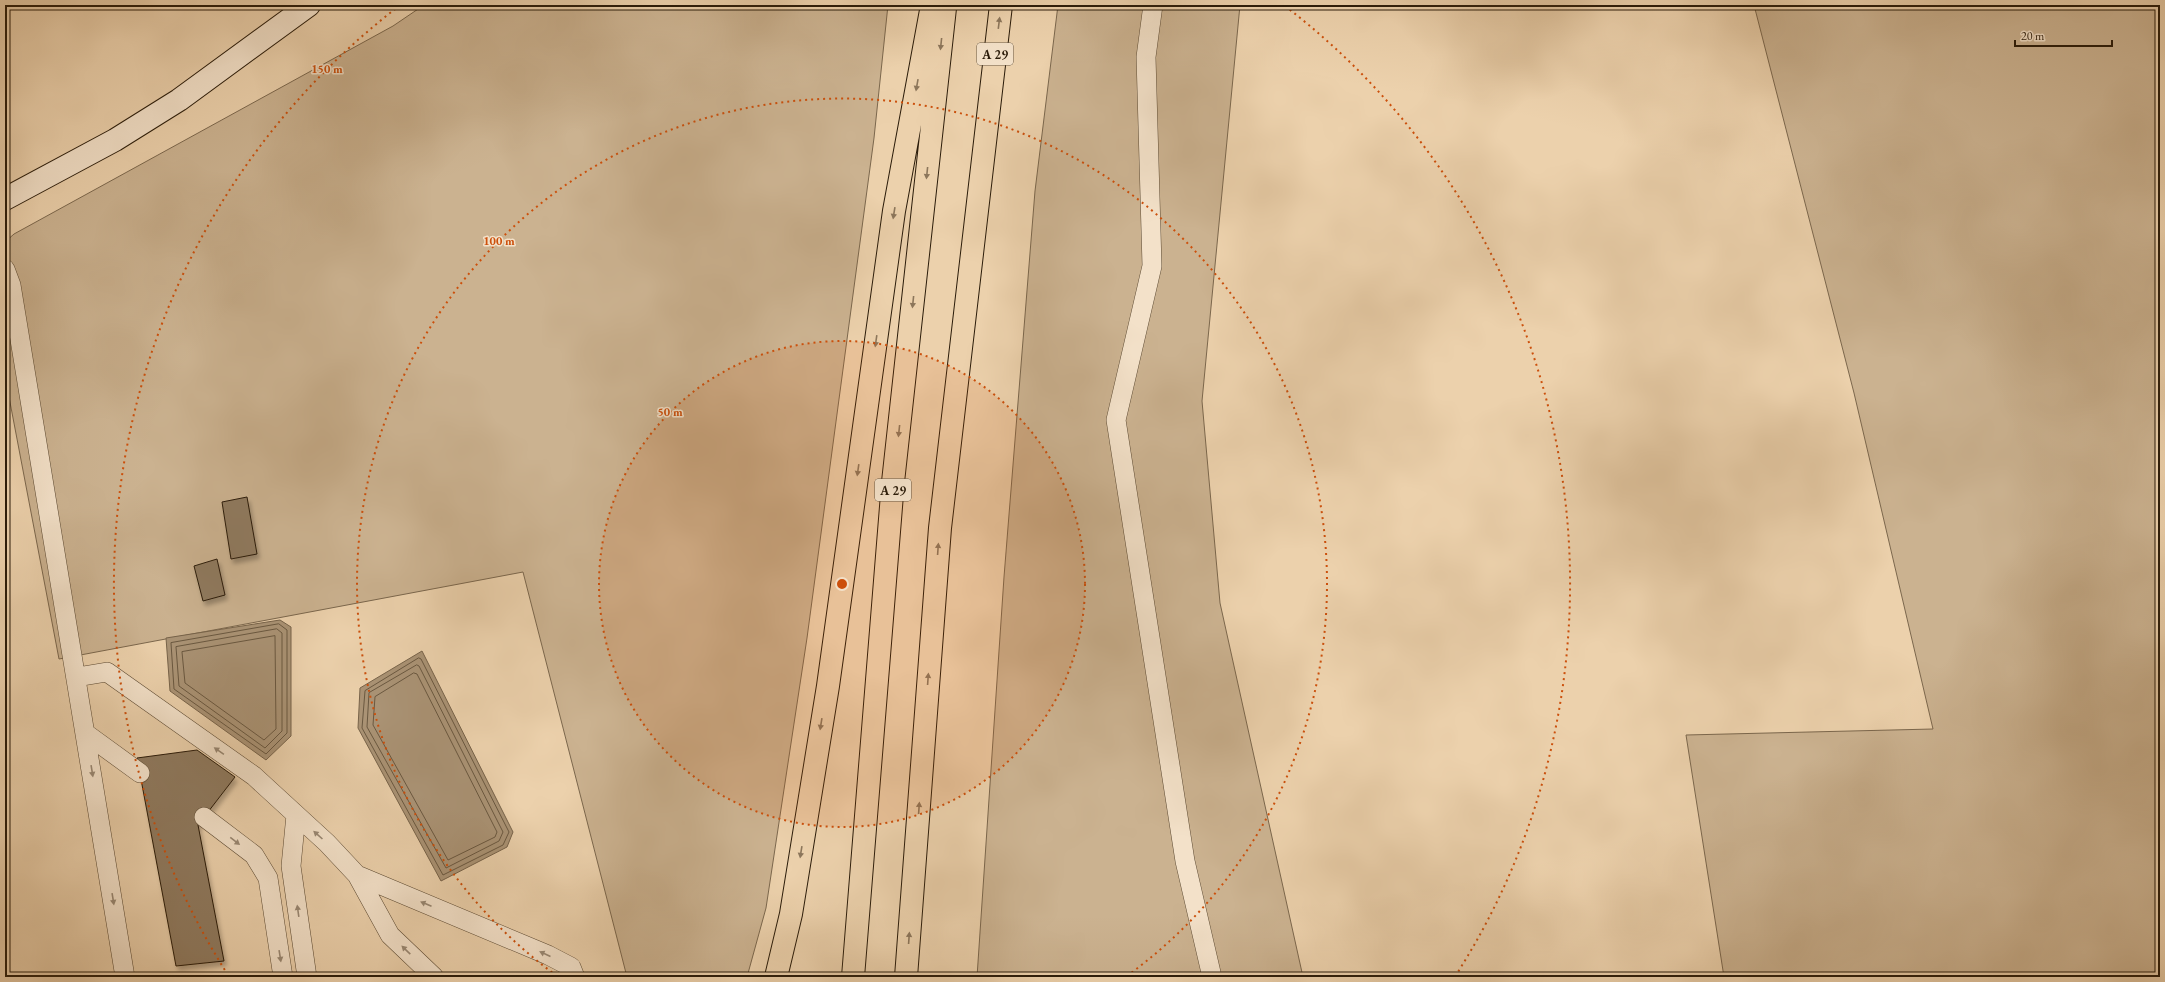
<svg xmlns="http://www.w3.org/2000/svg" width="2165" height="982" viewBox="0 0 2165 982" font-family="'EB Garamond',serif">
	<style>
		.green { fill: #cbb290; stroke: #7b674d }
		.water { fill: #aa9375; stroke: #77634a }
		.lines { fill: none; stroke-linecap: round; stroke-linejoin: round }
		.shore { stroke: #6a5840; stroke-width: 1 }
		.building { fill: #8f7a5e; stroke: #2b1c0a; filter: url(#shadow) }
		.service-casing { stroke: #5b4932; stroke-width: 20 }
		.secondary-casing { stroke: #2b1c0a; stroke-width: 24 }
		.motorway-casing { stroke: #2b1c0a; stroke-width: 24 }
		.service { stroke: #f3e1c9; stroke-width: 19 }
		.secondary { stroke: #f3e1c9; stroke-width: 22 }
		.motorway { stroke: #ecd1ac; stroke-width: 22 }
		.oneway { fill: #8c765b }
		.oneway2 { fill: #998873 }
		.ring { fill: none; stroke: #cc500c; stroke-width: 2; stroke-dasharray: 2 4 }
		.labels { text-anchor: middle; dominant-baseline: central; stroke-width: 3; stroke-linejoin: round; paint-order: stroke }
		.shield { fill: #f3e1c9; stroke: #675743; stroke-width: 1 }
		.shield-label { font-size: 13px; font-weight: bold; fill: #2b1c0a }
		.centre { fill: #cc500c; stroke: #f3e1c9; stroke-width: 2 }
		.ring-label { font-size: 12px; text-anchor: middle; font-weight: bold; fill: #cc500c; stroke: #f3e1c9; stroke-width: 3; stroke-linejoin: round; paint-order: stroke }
	</style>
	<defs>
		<filter id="shadow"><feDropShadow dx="2.5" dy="4.5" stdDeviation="2" flood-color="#0004"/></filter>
	</defs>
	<rect width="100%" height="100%" fill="#ecd1ac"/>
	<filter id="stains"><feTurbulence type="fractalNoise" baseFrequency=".005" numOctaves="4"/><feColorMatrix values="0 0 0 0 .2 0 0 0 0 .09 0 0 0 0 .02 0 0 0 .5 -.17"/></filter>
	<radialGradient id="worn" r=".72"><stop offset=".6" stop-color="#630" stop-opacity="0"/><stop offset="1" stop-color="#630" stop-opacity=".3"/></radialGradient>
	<path class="green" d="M 424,5 L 888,5 L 874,138 L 807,638 L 766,908 L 747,977 L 627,977 L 523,572 L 59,659 L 5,376 L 5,242 L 14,234 L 393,26 Z
		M 1058,5 L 1240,5 L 1202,401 L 1220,603 L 1303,977 L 977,977 L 1004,577 L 1035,191 Z
		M 1754,5 L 2160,5 L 2160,977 L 1724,977 L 1686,735 L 1933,729 L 1854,393 Z"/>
	<path class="water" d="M 280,620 L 291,627 L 291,736 L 266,760 L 170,691 L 166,638 Z
		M 422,651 L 513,832 L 507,847 L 441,881 L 358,728 L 360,688 Z"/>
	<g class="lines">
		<path class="shore" d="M 279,624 L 287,630 L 287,733 L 266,754 L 174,689 L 171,643 Z
			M 277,629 L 282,633 L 282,731 L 265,748 L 179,686 L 176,647 Z
			M 275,636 L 276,729 L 264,740 L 185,683 L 182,652 Z
			M 419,658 L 421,659 L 509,832 L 503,845 L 443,875 L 362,728 L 365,691 Z
			M 417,665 L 419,666 L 503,832 L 499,841 L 446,868 L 367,727 L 369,693 Z
			M 414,673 L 417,674 L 497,832 L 495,837 L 448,860 L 373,725 L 375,697 Z"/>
	</g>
	<path class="building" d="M 247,497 L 257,554 L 231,559 L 222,502 Z
		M 217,559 L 225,595 L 203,601 L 194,566 Z
		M 197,750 L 235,777 L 198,825 L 224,961 L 176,966 L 137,758 Z"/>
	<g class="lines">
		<defs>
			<path id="service" d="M 1153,5 L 1146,57 L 1152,266 L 1116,420 L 1185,861 L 1212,977
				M 5,269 L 11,285 L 125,977
				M 77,677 L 107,672 L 254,776 L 327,843 L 357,875 L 548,955 L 571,967 L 575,977
				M 85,733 L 140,773
				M 296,815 L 291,866 L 307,977
				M 204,817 L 254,855 L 268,878 L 283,977
				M 357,875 L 390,935 L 434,977"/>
			<path id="secondary" d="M 5,199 L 115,140 L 179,100 L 309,5"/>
			<path id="motorway" d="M 776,977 L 791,914 L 828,686 L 894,211 L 932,5
				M 853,977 L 893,482 L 945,8
				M 906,977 L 940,528 L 1001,5"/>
		</defs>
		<use href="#service" class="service-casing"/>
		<use href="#secondary" class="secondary-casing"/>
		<use href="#motorway" class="motorway-casing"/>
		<use href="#service" class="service"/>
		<use href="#secondary" class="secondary"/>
		<use href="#motorway" class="motorway"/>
	</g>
	<defs><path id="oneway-solid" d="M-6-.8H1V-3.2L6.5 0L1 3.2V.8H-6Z"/></defs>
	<g class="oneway">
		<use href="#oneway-solid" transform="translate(999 23) rotate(-83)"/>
		<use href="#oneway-solid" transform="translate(941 44) rotate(96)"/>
		<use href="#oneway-solid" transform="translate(917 85) rotate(100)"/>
		<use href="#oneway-solid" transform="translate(927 173) rotate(96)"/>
		<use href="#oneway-solid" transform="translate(894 213) rotate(99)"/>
		<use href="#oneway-solid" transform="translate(913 302) rotate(96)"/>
		<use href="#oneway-solid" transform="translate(876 341) rotate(98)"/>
		<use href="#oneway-solid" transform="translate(899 431) rotate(96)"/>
		<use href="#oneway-solid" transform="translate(858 470) rotate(98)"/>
		<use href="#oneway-solid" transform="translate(938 549) rotate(-86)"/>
		<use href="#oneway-solid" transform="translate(928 679) rotate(-86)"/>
		<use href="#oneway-solid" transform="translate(821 724) rotate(99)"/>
		<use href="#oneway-solid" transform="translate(919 808) rotate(-86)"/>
		<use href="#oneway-solid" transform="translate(801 852) rotate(99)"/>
		<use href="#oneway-solid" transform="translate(909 938) rotate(-86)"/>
	</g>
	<g class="oneway2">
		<use href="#oneway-solid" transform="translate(219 751) rotate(-145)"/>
		<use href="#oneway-solid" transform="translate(92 771) rotate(81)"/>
		<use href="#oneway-solid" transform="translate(318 835) rotate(-138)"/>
		<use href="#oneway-solid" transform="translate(235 841) rotate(38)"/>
		<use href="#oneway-solid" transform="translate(113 899) rotate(81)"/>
		<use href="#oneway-solid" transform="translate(426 904) rotate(-157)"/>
		<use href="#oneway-solid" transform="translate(298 911) rotate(-98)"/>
		<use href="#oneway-solid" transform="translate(406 950) rotate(-136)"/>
		<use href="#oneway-solid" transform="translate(545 954) rotate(-156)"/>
		<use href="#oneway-solid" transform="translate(280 956) rotate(81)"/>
	</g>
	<circle cx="842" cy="584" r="243" fill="#cc500c" fill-opacity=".12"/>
	<g class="ring">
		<circle cx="842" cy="584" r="243"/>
		<path d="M557 976A485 485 0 1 1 1127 976"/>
		<path d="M228 975A728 728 0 0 1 399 6M1285 6A728 728 0 0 1 1456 975"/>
	</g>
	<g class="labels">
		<g class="shield">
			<rect x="977" y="43" width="36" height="22" rx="3"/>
			<rect x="875" y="479" width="36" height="22" rx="3"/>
		</g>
		<g class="shield-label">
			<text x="995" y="54">A 29</text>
			<text x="893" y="490">A 29</text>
		</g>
	</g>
	<circle cx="842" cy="584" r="6" class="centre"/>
	<g class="ring-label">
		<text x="327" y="73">150 m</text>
		<text x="499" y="245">100 m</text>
		<text x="670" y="416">50 m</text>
	</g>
	<rect width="2165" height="982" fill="none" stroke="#ecd1ac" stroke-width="20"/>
	<rect x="6" y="6" width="2153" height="970" fill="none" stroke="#2b1c0a" stroke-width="2"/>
	<rect x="10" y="10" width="2145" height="962" fill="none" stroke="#2b1c0a"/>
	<path d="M2015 40v6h97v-6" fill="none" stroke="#2b1c0a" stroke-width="2"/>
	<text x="2021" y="40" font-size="12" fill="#2b1c0a" stroke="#f3e1c9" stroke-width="3" paint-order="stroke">20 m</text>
	<rect width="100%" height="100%" filter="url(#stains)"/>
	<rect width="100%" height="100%" fill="url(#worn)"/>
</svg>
